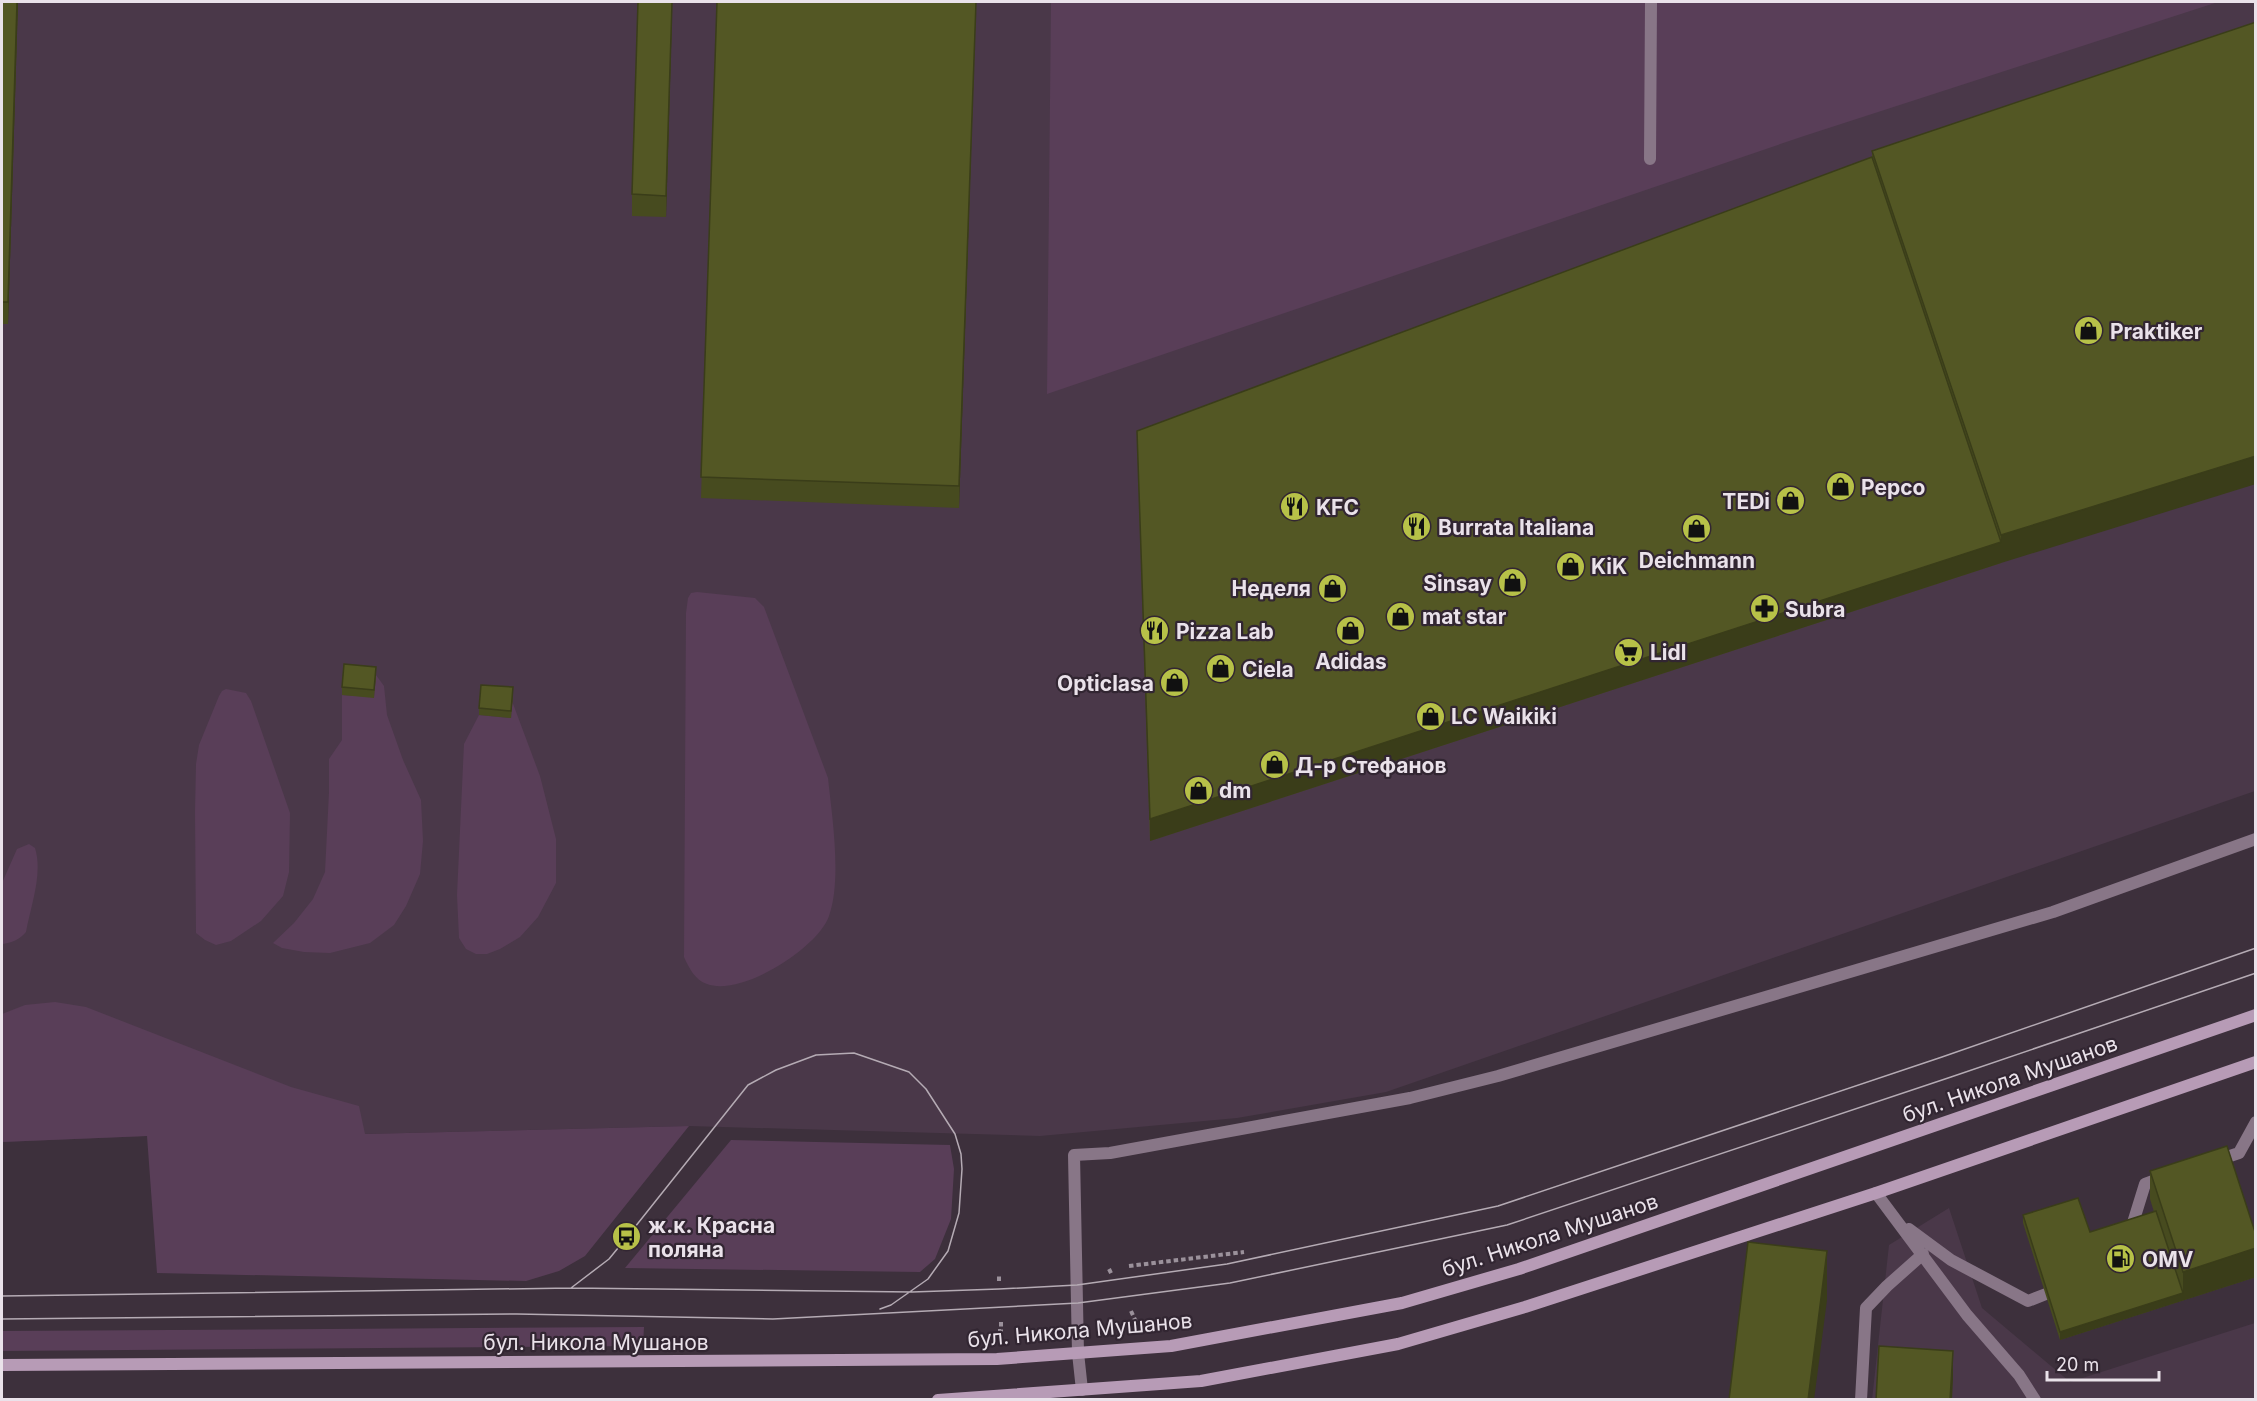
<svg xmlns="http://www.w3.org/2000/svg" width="2257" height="1401" viewBox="0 0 2257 1401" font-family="Inter,sans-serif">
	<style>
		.built { fill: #4a3849 }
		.green { fill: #593e58 }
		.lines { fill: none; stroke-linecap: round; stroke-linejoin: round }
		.path { stroke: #9b919b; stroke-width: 4; stroke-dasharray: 4.5 3; stroke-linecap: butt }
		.lane { stroke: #887687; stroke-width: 12 }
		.secondary { stroke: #b79bb6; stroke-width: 12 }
		.tram { stroke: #b5abb4; stroke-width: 1.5 }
		.wall { fill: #474b1f }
		.shaded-wall { fill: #3a3d19 }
		.building { fill: #535724; stroke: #3a3d19; stroke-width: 1.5 }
		.labels { text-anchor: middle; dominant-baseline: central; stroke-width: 4.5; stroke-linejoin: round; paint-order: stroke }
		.poi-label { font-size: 21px; font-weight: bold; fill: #eae2ea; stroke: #322632; text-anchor: start }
		.street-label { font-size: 21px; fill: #eae2ea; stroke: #322632 }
	</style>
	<rect width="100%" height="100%" fill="#3d303c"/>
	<path class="built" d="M 2,2 L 2255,2 L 2255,791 L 1386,1092 L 1237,1118 L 1040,1136 L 689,1126 L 364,1134 L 147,1136 L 2,1142 Z
		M 1949,1208 L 1982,1308 L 2070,1382 L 2255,1323 L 2255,1399 L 1872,1400 L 1889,1245 Z"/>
	<path class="green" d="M 1051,2 L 2218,2 L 1804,136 L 1047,394 Z
		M 697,592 L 755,598 L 764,607 L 828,778 C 832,816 842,880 829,916 C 818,948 741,997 707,984 C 695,980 689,968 684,957 L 686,613 L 688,598 L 691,593 Z
		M 376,675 L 384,686 L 387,715 L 403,760 L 421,800 L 423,841 L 420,874 L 406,906 L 394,925 L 370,943 L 330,953 L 304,952 L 282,948 L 273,943 L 294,923 L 313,899 L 325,872 L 329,792 L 329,759 L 342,740 L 342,695 L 374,697 Z
		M 226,689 L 246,693 L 251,701 L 290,813 L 289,872 L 283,896 L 261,921 L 231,941 L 216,945 L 205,940 L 196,933 L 195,812 L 196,764 L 199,745 L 219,696 L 222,691 Z
		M 512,701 L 540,776 L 556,839 L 556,883 L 538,917 L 520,937 L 500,949 L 487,954 L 476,954 L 466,949 L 459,938 L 457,895 L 464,744 L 479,715 L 511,718 Z
		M 29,844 L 35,848 C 43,874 31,905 26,932 C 19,940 13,942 3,944 L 2,883 L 17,849 Z
		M 55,1002 L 86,1007 L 291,1087 L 359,1106 L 365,1134 L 689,1126 L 585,1256 L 559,1271 L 526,1281 L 157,1273 L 147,1136 L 2,1142 L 2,1014 L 25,1005 Z
		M 731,1140 L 950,1145 L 954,1169 L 951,1219 L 935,1259 L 920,1272 L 625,1268 Z
		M 644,1327 L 643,1346 L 2,1351 L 2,1331 Z"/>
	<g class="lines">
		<path class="path" d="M 1129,1266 L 1244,1252
			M 1109,1269 L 1112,1275
			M 999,1281 L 999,1276
			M 1131,1311 L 1137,1324
			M 998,1331 L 1001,1331 L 1001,1319"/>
		<path class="lane" d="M 1650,159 L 1651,2
			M 2215,1161 L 2239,1153 L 2256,1122
			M 1876,1193 L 1967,1315 L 2019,1375 L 2035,1400
			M 2132,1226 L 2145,1184 L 2164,1177
			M 1909,1229 L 1951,1260 L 2028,1301 L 2046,1294
			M 1082,1390 L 1078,1353 L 1074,1155 L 1110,1153 L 1410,1098 L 1498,1076 L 2053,912 L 2256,839
			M 1861,1400 L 1866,1308 L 1887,1286 L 1923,1254"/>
		<path class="secondary" d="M 2,1365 L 997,1359 L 1171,1346 L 1402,1303 L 1519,1269 L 2256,1015
			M 938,1400 L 1201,1381 L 1398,1344 L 1525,1307 L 1876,1193 L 2256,1062"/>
		<path class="tram" d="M 571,1288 L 609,1259 L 627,1237 L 748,1085 L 776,1070 L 816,1055 L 854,1053 L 909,1072 L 926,1089 L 955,1134 L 961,1154 L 962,1169 L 959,1213 L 948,1251 L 928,1279 L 891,1305 L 880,1309
			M 2,1296 L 571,1288 L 912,1292 L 999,1289 L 1077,1285 L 1227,1264 L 1498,1206 L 1942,1057 L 2256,948
			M 2,1319 L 517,1314 L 773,1319 L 1078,1303 L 1230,1283 L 1507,1225 L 1951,1077 L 2256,973"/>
	</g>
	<path class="wall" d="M 2,2 L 18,2 L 8,324 L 2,324 Z
		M 717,2 L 976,2 L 959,508 L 701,498 Z
		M 672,15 L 666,217 L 632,216 L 632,194 Z
		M 2256,22 L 2001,563 L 1150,841 L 1137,431 L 1872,157 L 1872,151 Z
		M 376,675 L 374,698 L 342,695 L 342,687 Z
		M 513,695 L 511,718 L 479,715 L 479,708 Z
		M 2150,1171 L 2256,1235 L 2256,1277 L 2060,1340 L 2023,1223 L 2023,1215 L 2090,1232 L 2154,1212 L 2150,1199 Z"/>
	<path class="shaded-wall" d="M 17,2 L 18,2 L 8,324 L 8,302 Z
		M 672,2 L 672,15 L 666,217 L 666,196 Z
		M 976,2 L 959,508 L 959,486 Z
		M 2256,456 L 2256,484 L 2001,563 L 1150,841 L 1150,819 L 2001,542 L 2001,535 Z
		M 2256,1248 L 2256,1277 L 2060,1340 L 2060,1332 L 2183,1293 L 2183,1272 Z
		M 1827,1251 L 1827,1300 L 1814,1400 L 1808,1400 Z
		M 1953,1351 L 1953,1379 L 1952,1400 L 1950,1400 Z"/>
	<path class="building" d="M 2,2 L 17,2 L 8,302 L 2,302 Z
		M 638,2 L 672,2 L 666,196 L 632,194 Z
		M 717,2 L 976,2 L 959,486 L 701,477 Z
		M 2256,22 L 2256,456 L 2001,535 L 1872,151 Z
		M 1872,157 L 2001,542 L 1150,819 L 1137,431 Z
		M 344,664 L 376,667 L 374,690 L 342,687 Z
		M 481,685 L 513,687 L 511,711 L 479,708 Z
		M 2227,1146 L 2256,1235 L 2256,1248 L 2183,1272 L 2150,1171 Z
		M 2078,1198 L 2090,1232 L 2156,1211 L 2183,1293 L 2060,1332 L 2023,1215 Z
		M 1748,1242 L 1827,1251 L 1808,1400 L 1729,1400 Z
		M 1879,1346 L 1953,1351 L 1950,1400 L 1876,1400 Z"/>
	<defs>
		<symbol id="shop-disc" viewBox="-11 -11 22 22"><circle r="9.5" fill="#b7c148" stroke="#322632"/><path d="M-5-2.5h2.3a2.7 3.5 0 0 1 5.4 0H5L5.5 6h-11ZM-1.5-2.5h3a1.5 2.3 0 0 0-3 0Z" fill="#111"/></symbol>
		<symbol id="restaurant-disc" viewBox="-11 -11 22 22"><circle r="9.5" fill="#b7c148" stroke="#322632"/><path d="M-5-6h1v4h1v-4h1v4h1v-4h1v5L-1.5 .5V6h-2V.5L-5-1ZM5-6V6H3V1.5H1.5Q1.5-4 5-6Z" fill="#111"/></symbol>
		<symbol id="pharmacy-disc" viewBox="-11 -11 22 22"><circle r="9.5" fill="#b7c148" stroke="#322632"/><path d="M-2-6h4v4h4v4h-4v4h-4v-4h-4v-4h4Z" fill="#111"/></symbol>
		<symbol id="supermarket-disc" viewBox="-11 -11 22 22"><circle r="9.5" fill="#b7c148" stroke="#322632"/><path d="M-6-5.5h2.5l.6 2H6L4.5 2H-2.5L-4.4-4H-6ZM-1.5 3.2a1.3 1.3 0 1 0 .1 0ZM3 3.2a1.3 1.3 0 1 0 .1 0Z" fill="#111"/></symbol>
		<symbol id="bus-disc" viewBox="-11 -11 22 22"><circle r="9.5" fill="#b7c148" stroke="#322632"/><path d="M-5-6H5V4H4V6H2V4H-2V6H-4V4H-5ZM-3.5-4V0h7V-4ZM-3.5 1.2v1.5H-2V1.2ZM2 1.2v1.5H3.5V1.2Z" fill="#111"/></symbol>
		<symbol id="fuel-disc" viewBox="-11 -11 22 22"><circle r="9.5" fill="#b7c148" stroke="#322632"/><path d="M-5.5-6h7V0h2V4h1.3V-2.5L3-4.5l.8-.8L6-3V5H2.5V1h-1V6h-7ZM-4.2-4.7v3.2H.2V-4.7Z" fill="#111"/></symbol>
	</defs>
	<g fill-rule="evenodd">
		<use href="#shop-disc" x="2072" y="314" width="33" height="33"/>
		<use href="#shop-disc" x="1824" y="470" width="33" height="33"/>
		<use href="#shop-disc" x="1774" y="484" width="33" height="33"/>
		<use href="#restaurant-disc" x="1278" y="490" width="33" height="33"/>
		<use href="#restaurant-disc" x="1400" y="510" width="33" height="33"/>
		<use href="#shop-disc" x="1680" y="512" width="33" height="33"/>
		<use href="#shop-disc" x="1554" y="550" width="33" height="33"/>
		<use href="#shop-disc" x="1496" y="566" width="33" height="33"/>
		<use href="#shop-disc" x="1316" y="572" width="33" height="33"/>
		<use href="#pharmacy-disc" x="1748" y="592" width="33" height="33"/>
		<use href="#shop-disc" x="1384" y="600" width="33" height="33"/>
		<use href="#shop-disc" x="1334" y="614" width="33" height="33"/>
		<use href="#restaurant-disc" x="1138" y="614" width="33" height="33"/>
		<use href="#supermarket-disc" x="1612" y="636" width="33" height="33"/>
		<use href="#shop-disc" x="1204" y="652" width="33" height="33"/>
		<use href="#shop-disc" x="1158" y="666" width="33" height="33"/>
		<use href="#shop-disc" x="1414" y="700" width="33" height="33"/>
		<use href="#shop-disc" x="1258" y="748" width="33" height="33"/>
		<use href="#shop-disc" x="1182" y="774" width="33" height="33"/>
		<use href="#bus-disc" x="610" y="1220" width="33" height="33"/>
		<use href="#fuel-disc" x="2104" y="1242" width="33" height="33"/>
	</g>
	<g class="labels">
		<g class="poi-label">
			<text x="2110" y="331">Praktiker</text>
			<text x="1861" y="487">Pepco</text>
			<text x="1770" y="501" text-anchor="end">TEDi</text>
			<text x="1316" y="507">KFC</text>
			<text x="1438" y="527">Burrata Italiana</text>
			<text x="1697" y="560" text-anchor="middle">Deichmann</text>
			<text x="1591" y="566">KiK</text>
			<text x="1492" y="583" text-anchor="end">Sinsay</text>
			<text x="1311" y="588" text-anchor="end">Неделя</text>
			<text x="1785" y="609">Subra</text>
			<text x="1422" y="616">mat star</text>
			<text x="1176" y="631">Pizza Lab</text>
			<text x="1650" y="652">Lidl</text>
			<text x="1351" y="661" text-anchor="middle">Adidas</text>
			<text x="1242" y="669">Ciela</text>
			<text x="1154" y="683" text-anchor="end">Opticlasa</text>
			<text x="1451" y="716">LC Waikiki</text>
			<text x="1295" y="765">Д-р Стефанов</text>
			<text x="1219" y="790">dm</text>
			<text x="648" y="1225">ж.к. Красна<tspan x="648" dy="24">поляна</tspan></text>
			<text x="2142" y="1259">OMV</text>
		</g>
		<g class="street-label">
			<text transform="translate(2010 1079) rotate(-19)">бул. Никола Мушанов</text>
			<text transform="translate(1550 1235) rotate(-18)">бул. Никола Мушанов</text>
			<text transform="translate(1080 1330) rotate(-5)">бул. Никола Мушанов</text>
			<text x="596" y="1342">бул. Никола Мушанов</text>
		</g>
	</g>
	<rect width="2257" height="1401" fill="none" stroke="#eae2ea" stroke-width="6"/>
	<path d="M2047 1371v9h112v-9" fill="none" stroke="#eae2ea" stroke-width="3"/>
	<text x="2056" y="1371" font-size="18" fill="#eae2ea" stroke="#322632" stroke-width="4.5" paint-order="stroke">20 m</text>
</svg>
